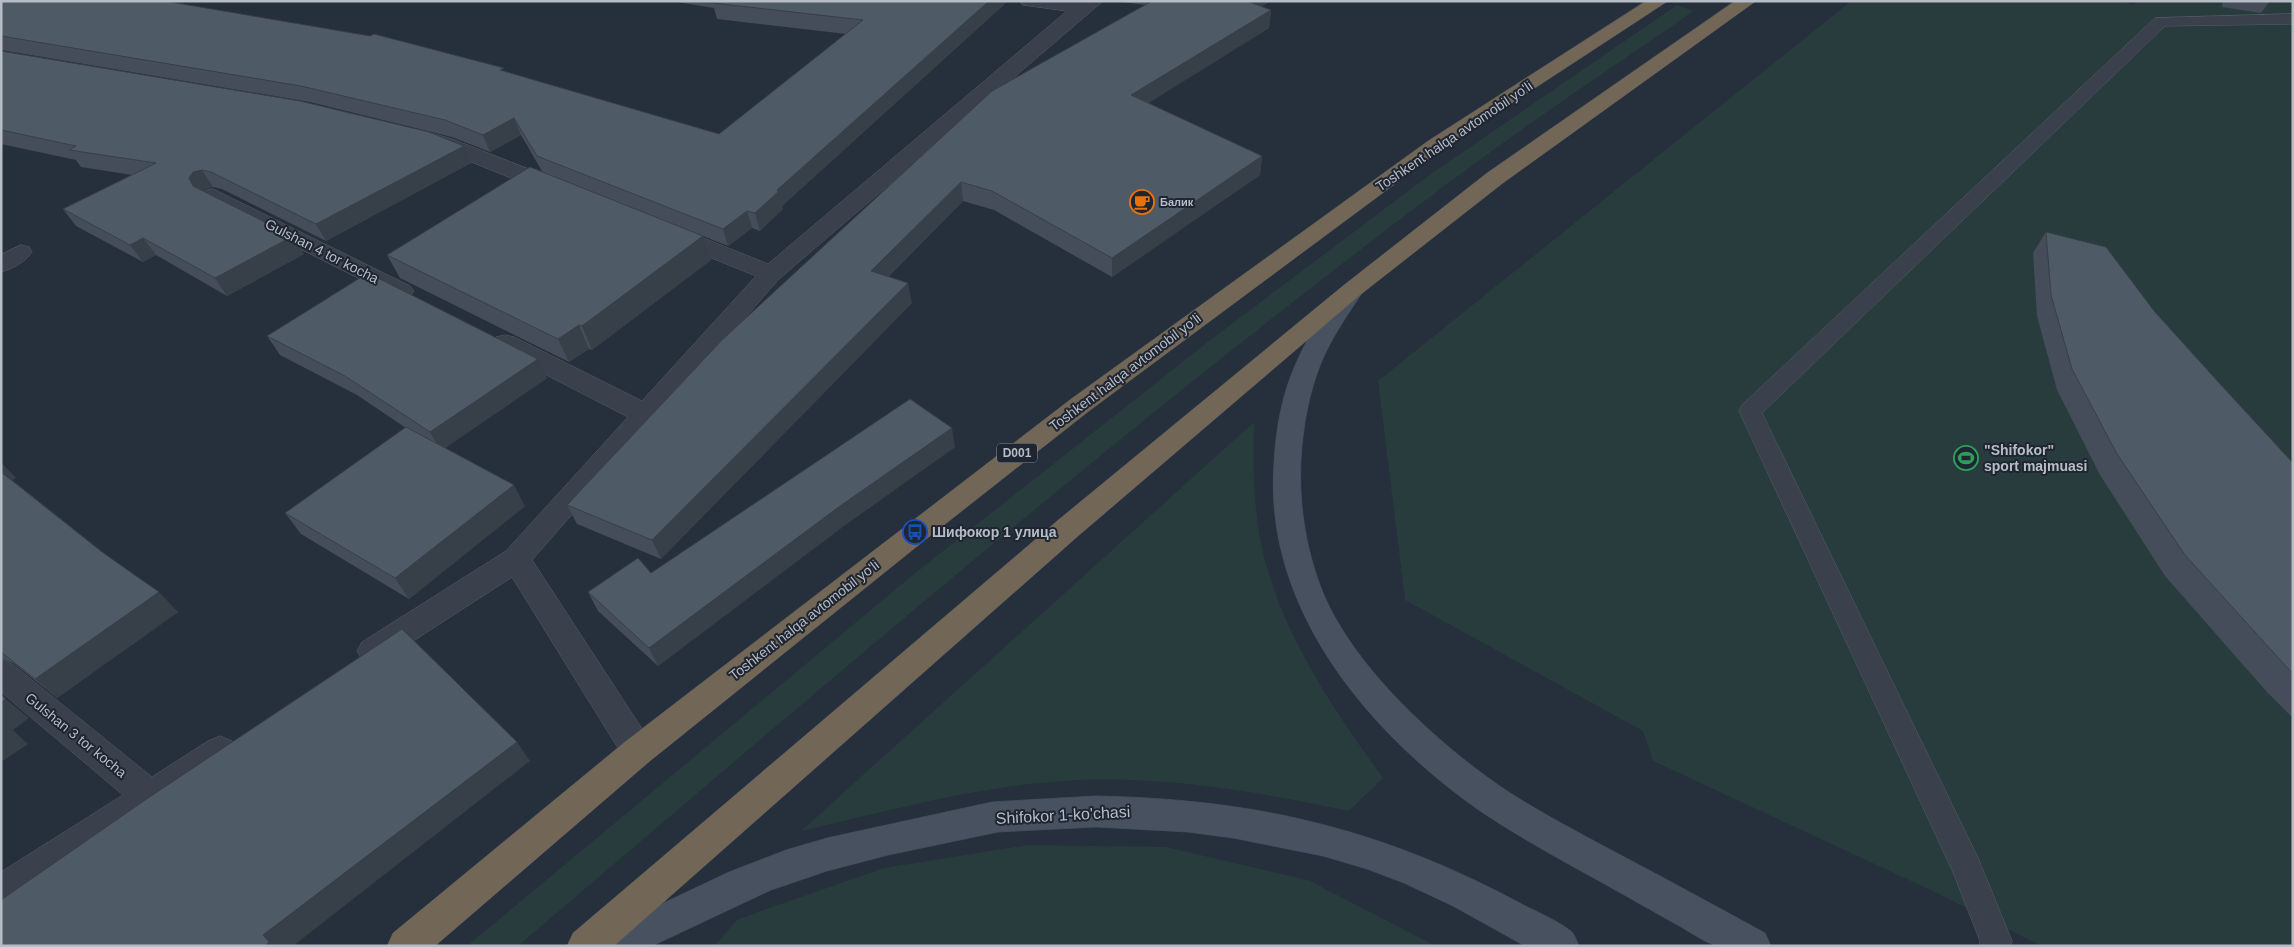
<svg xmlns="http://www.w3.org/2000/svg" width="2294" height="947" viewBox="0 0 2294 947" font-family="Arial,sans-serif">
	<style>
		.green { fill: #283b3d }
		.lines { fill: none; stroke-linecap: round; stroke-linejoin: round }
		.lane-casing { stroke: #555c67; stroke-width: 1 }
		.street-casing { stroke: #555c67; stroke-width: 1 }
		.secondary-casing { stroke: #434a55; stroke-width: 1 }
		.highway-casing { stroke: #454c57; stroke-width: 1 }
		.lane { fill: #3a414c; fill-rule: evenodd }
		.street { fill: #3a414c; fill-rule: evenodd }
		.secondary { fill: #48515f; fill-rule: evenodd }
		.highway { fill: #726757; fill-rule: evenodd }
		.wall { fill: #444d59 }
		.shaded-wall { fill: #373f48 }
		.building { fill: #4f5a67; stroke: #373f48 }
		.labels { text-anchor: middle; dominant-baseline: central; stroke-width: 4; stroke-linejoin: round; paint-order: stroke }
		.far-poi-label { font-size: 11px; font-weight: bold; fill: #b6bdc7; stroke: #1f2631; text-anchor: start }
		.shield { fill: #1f2631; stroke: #89909a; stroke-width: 1 }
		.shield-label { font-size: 12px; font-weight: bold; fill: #b6bdc7 }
		.street-label { font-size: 14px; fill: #b6bdc7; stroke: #1f2631 }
		.poi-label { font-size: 14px; font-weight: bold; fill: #b6bdc7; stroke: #1f2631; text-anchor: start }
		.near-street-label { font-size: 16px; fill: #b6bdc7; stroke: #1f2631 }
	</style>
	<rect width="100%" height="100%" fill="#262f3c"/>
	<path class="green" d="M 1851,1 L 2122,1 L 2133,5 L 2137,1 L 2293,1 L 2293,946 L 2041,946 L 1939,894 L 1653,761 L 1643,731 L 1405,600 L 1378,381 Z
		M 1677,5 L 1694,11 C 1611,68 1527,124 1447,184 C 1126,425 823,686 518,946 L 467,946 L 914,574 L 1209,341 L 1428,176 Z
		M 1254,422 C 1253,463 1253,503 1261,543 C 1279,630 1332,707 1383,778 L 1349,811 C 1259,792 1171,777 1080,780 C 986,784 892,810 801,831 Z
		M 1028,845 L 1166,847 L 1308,880 L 1436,946 L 714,946 L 738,919 L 884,868 Z"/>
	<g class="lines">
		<defs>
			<path id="lane" d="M 2293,14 L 2293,24 L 2165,26 L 1762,413 L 1978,858 L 2012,941 L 2011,946 L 1979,946 L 1980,941 L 1953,872 L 1739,411 L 1742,405 L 2155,18 Z"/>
			<path id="street" d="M 1020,1 L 1103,1 L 779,279 L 532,560 L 650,741 L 655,751 L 650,761 L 638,766 L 626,761 L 512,577 L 384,660 L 373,664 L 362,660 L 357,651 L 362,642 L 506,551 L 628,417 L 496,349 L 493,343 L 496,337 L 505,335 L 514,337 L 642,401 L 756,276 L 665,239 L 662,234 L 665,229 L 673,227 L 681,229 L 768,264 L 1067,11 L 1023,5 Z
				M 431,133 L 452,139 L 562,182 L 565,187 L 562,192 L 554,193 L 546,192 L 424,143 L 421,139 L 424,135 Z
				M 213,189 L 410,286 L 414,291 L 410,296 L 402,298 L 394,296 L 205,201 L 202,196 L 205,191 Z
				M 21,245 L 29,247 L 32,252 C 26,262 12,269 1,272 L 1,255 Z
				M 1,660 L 12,664 L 152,777 L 208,741 L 220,736 L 232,741 L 237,751 L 232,761 L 14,905 L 1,910 L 1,872 L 123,795 L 1,692 Z"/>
			<path id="secondary" d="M 1352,283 L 1360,285 L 1364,290 C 1348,314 1332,337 1321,363 C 1309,393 1303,426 1301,459 C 1299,503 1305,544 1320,585 C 1349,664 1439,745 1507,791 C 1546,816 1587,837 1628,859 C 1674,883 1719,908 1765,933 L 1771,946 C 1756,946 1727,947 1714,945 C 1700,940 1686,929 1672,922 C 1642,905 1612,888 1581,871 C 1548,853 1515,834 1483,813 C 1369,734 1263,609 1274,463 C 1276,428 1282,393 1297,361 C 1309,334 1326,309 1344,285 Z
				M 1096,796 C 1252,799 1377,827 1516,901 C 1532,910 1558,920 1572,932 C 1575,935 1577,942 1579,946 L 1525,946 L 1453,906 L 1404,883 L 1367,869 L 1323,856 L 1233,838 L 1188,832 L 1096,827 L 998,832 L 888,855 L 827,871 L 771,890 L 652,946 L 594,946 L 600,933 L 729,872 L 786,850 L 827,838 L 992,802 Z"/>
			<path id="highway" d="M 1646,1 L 1668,1 L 1442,149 L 1089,411 L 925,540 L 650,761 L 435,946 L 387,946 L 393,933 L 626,741 L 1071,399 L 1428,141 Z
				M 1735,1 L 1756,1 L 1503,183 L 1360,295 L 1077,537 L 614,946 L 567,946 L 573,933 L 1057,521 L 1344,285 L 1487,173 Z"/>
		</defs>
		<use href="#lane" class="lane-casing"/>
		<use href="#street" class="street-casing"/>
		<use href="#secondary" class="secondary-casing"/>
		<use href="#highway" class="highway-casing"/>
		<use href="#lane" class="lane"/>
		<use href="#street" class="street"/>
		<use href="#secondary" class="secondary"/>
		<use href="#highway" class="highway"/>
	</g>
	<path class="wall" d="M 1,1 L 505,72 L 719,134 L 846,34 L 717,19 L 714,8 L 671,1 L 1008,1 L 782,206 L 783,209 L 760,231 L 752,228 L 728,246 L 703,236 L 711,260 L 592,350 L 589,349 L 569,362 L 400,278 L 387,255 L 543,173 L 521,135 L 490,152 L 452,137 L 310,102 L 1,50 Z
		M 1114,1 L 1270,1 L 1261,7 L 1271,10 L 1269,28 L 1148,103 L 1262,156 L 1260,175 L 1112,277 L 994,210 L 963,201 L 888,277 L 912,303 L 661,559 L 577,524 L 567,505 L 1146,5 Z
		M 2223,1 L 2270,1 L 2261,13 L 2222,7 Z
		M 1,51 L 471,163 L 326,241 L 222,189 L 213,187 L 205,189 L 203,191 L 304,254 L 227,296 L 156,255 L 143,262 L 76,226 L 63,209 L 132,175 L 81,167 L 76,160 L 1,144 Z
		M 2046,232 L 2155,312 L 2221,385 L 2293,463 L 2293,718 L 2266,691 L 2165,576 L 2100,475 L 2057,390 L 2037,316 L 2033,253 Z
		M 267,336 L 547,378 L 445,448 L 525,506 L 409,599 L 301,534 L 285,513 L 406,428 L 357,395 L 280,355 Z
		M 955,447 L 845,525 L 658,666 L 598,611 L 588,592 L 651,573 Z
		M 1,463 L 16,478 L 12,480 L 178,612 L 57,698 L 13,663 L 1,659 Z"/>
	<path class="shaded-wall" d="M 989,1 L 1008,1 L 782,206 L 783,209 L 760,231 L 755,213 L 777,190 Z
		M 1245,1 L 1270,1 L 1244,18 Z
		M 1271,10 L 1269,28 L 1131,114 L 1131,95 Z
		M 514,118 L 521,135 L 490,152 L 483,135 Z
		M 464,146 L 471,163 L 326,241 L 316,224 Z
		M 1262,156 L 1260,175 L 1112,277 L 1112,258 Z
		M 202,170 L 213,187 L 205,189 L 200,195 L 193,186 L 189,178 L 193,172 Z
		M 961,182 L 963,201 L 874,290 L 871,271 Z
		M 747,211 L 752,228 L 728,246 L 723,229 Z
		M 293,236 L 304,254 L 227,296 L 215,278 Z
		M 703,236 L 711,260 L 592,350 L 582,326 Z
		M 143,238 L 156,255 L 143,262 L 130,245 Z
		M 908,283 L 912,303 L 661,559 L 652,540 Z
		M 579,325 L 589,349 L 569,362 L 558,339 Z
		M 538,359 L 547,378 L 441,451 L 430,432 Z
		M 952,428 L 955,447 L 845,525 L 658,666 L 649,648 L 840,506 Z
		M 1,463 L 16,478 L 9,482 L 1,474 Z
		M 514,485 L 525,506 L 409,599 L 395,578 Z
		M 159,592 L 178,612 L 57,698 L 35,679 Z
		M 1,695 L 29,718 L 13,730 L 28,744 L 1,762 Z
		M 517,742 L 530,761 L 293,946 L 265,946 L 263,935 Z"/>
	<path class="building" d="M 1,1 L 165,1 L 370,36 L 374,34 L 504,68 L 500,70 L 719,134 L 863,20 L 713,3 L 714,1 L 989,1 L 777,190 L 778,192 L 755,213 L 747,211 L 723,229 L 537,156 L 514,118 L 483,135 L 445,120 L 301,86 L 1,36 Z
		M 1152,1 L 1247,1 L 1271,10 L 1131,95 L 1262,156 L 1112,258 L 992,191 L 961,182 L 871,271 L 908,283 L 652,540 L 567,505 L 722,340 L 992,91 Z
		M 1,51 L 300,101 L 429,132 L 464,146 L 316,224 L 211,172 L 202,170 L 193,172 L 189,178 L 193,186 L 293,236 L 215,278 L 143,238 L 130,245 L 63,209 L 156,163 L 69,150 L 76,146 L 1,130 Z
		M 530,167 L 703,236 L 582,326 L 579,325 L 558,339 L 387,255 Z
		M 2046,232 L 2106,247 L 2155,312 L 2221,385 L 2293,463 L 2293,674 L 2185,555 L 2117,454 L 2072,369 L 2051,295 Z
		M 368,273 L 538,359 L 430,432 L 345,376 L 267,336 Z
		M 910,399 L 952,428 L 840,506 L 649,648 L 588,592 L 638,558 L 651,573 Z
		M 406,427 L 514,485 L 395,578 L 285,513 Z
		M 1,472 L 102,552 L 159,592 L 35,679 L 1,652 Z
		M 402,629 L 517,742 L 263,935 L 269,942 L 265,946 L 1,946 L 1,900 L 148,798 Z
		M 1,695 L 6,699 L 1,702 Z"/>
	<defs>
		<symbol id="cafe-ring" viewBox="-11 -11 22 22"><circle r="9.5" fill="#1f2631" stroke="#e8710a" stroke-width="1.5"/><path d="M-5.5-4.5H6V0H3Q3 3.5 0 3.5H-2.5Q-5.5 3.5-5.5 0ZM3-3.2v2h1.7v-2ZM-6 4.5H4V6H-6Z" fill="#e8710a"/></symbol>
		<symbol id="stadium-ring" viewBox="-11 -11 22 22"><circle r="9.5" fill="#1f2631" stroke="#2e9e5b" stroke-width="1.5"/><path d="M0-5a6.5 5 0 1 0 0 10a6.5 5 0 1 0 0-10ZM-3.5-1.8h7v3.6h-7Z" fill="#2e9e5b"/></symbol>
		<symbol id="bus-ring" viewBox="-11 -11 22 22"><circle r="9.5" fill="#1f2631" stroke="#1a4fb4" stroke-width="1.5"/><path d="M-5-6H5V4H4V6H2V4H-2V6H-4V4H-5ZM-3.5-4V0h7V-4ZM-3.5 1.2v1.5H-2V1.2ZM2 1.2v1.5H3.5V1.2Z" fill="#1a4fb4"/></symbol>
	</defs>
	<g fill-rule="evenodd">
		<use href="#cafe-ring" x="1128" y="188" width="28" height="28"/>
		<use href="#stadium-ring" x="1952" y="444" width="28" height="28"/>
		<use href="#bus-ring" x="901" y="518" width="28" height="28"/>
	</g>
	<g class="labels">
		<g class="far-poi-label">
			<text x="1160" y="202">Балик</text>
		</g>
		<rect class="shield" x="997" y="443.5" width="40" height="19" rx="4"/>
		<g class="shield-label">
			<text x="1017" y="453">D001</text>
		</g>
		<g class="street-label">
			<text transform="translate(1454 136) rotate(-34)">Toshkent halqa avtomobil yo'li</text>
			<text transform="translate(322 251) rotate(27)">Gulshan 4 tor kocha</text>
			<text transform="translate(1125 372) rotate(-37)">Toshkent halqa avtomobil yo'li</text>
			<text transform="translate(804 620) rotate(-38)">Toshkent halqa avtomobil yo'li</text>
			<text transform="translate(76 735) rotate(39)">Gulshan 3 tor kocha</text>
		</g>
		<g class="poi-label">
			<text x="1984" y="450">"Shifokor"<tspan x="1984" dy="16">sport majmuasi</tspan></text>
			<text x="932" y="532">Шифокор 1 улица</text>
		</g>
		<g class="near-street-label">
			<text transform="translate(1063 815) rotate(-3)">Shifokor 1-ko'chasi</text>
		</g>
	</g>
	<rect width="2294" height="947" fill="none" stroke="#b6bdc7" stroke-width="5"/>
</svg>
